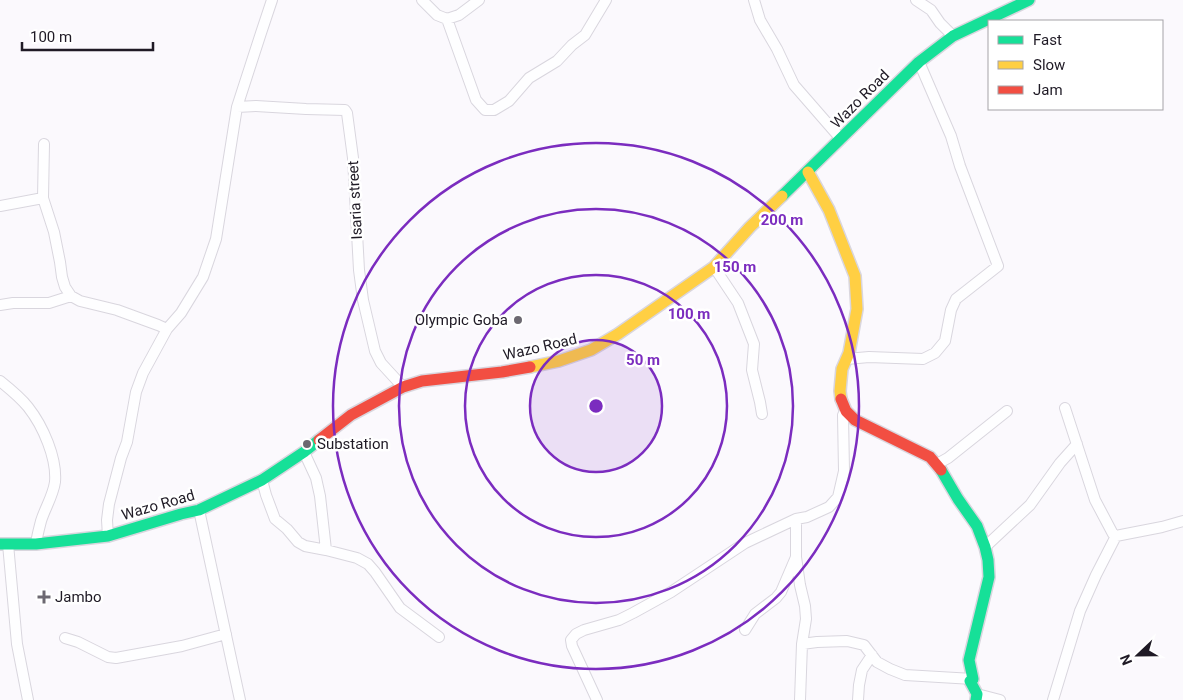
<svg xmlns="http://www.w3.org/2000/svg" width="1183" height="700" viewBox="0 0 1183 700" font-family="Roboto,sans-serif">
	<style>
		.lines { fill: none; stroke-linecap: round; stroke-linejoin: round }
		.street-casing { stroke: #d9d6de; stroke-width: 12 }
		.fast-casing { stroke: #d9d6de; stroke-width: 14 }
		.slow-casing { stroke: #d9d6de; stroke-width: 14 }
		.jam-casing { stroke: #d9d6de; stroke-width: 14 }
		.street { stroke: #fefeff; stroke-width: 10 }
		.fast { stroke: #16e098; stroke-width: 11 }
		.slow { stroke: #ffcf43; stroke-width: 11 }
		.jam { stroke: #f24e42; stroke-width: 11 }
		.ring { fill: none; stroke: #7b2cbf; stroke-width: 2.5 }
		.poi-dot { fill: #6c6871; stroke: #fff; stroke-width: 2 }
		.labels { text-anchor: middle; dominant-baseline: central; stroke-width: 5; stroke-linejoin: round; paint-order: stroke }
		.street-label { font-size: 15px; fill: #1f1a25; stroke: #fff }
		.poi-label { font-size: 15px; fill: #1f1a25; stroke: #fff; text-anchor: start }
		.centre { fill: #7b2cbf; stroke: #fff; stroke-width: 2.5 }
		.ring-label { font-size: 15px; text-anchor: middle; font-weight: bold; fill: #7b2cbf; stroke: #fff; stroke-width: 5; stroke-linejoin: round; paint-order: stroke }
	</style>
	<rect width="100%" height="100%" fill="#fbf9fd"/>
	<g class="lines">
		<defs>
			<path id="street" d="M 422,0 L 437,15 L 447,19 L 459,15 L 479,0
				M 754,0 L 760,20 L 777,49 L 794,85 L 841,139
				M 916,0 L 931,10 L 940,23 L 953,36
				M 447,19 L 476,100 L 485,110 L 494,110 L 509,101 L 529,78 L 557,61 L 572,45 L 585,35 L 606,0
				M 237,107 L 256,106 L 306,109 L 345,110 L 347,113 L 353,158 L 359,270 L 363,300 L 375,351 L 381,363 L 403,387
				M 44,144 L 43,198 L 54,232 L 60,262 L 62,277 L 65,287 L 71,296 L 80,301 L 117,310 L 158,325 L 167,329
				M 0,206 L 43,198
				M 714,267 L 738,303 L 754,344 L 752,370 L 760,402 L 762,414
				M 0,305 L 13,303 L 49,303 L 71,296
				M 847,359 L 869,357 L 923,359 L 935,353 L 945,341 L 951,310 L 956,299 L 998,266 L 960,166 L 951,136 L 919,62
				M 0,381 C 10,389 20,397 28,407 C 43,426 57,458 55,482 C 53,496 45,508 41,521 C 39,529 37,536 36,544
				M 1065,408 L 1095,500 L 1113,534 L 1116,536 L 1126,534 L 1162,527 L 1183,521
				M 304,452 L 316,478 L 320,496 L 326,550
				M 937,464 L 948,458 L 1007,411
				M 262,480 L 266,495 L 275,519 L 287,529 L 298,542 L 305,546 L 326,550 L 357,558 L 368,564 L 375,572 L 400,608 L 439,637
				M 199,510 L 240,700
				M 796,519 L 796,557 L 800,585 L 805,606 L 806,619 L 802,644 L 800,700
				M 108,536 L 107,520 L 109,504 L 121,458 L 127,442 L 136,392 L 143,373 L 167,329 L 181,313 L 203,277 L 216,239 L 237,107 L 261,33 L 272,0
				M 8,544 L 17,644 L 28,700
				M 985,547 L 1030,505 L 1060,463 L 1077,444
				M 745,630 L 755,614 L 776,598 L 781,592 L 796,557
				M 65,638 L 78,642 L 108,657 L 116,658 L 182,646 L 226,634
				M 802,644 L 817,642 L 847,641 L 864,645 L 877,662 L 890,669 L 905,675 L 973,679
				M 977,694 L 1000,700
				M 597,700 L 572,646 L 571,640 L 576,634 L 584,630 L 619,620 L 633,613 L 671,592 L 745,543 L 796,519 L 807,517 L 829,507 L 838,497 L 844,471 L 843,415 L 846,411
				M 858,700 L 859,685 L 862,670 L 872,655
				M 1053,700 L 1080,611 L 1096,575 L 1116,536"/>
			<path id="fast" d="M 782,196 L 919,62 L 953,36 L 1029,0
				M 941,470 L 958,499 L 977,526 L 985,547 L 988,560 L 989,577 L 969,660 L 973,679 L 970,681 L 977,694 L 976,700
				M 0,544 L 36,544 L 108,536 L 181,514 L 199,510 L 262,480 L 304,452 L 319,440"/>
			<path id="slow" d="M 808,172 L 829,210 L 855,276 L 857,309 L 849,353 L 842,369 L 840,391 L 841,399
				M 530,367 L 559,361 L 591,350 L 618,334 L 714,267 L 750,227 L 782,196"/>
			<path id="jam" d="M 841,399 L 846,411 L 855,420 L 930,457 L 941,470
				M 319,440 L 351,415 L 403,387 L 422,381 L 502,372 L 530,367"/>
		</defs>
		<use href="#street" class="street-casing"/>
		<use href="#fast" class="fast-casing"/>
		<use href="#slow" class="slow-casing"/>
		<use href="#jam" class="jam-casing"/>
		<use href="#street" class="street"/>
		<use href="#fast" class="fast"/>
		<use href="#slow" class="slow"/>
		<use href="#jam" class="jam"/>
	</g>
	<circle cx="596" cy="406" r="66" fill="#7b2cbf" fill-opacity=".12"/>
	<g class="ring">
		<circle cx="596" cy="406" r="66"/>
		<circle cx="596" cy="406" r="131"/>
		<circle cx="596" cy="406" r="197"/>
		<circle cx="596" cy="406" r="263"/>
	</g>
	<g class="poi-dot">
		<circle cx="518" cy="320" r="5"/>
		<circle cx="307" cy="444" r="5"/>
		<path d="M41.5 589.5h5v5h5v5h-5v5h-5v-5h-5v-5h5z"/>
	</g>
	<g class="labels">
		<g class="street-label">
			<text transform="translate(860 99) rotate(-45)">Wazo Road</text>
			<text transform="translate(355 200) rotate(-93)">Isaria street</text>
			<text transform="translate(540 347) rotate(-13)">Wazo Road</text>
			<text transform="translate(158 505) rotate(-16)">Wazo Road</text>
		</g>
		<g class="poi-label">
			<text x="508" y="320" text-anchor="end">Olympic Goba</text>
			<text x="317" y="444">Substation</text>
			<text x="55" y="597">Jambo</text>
		</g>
	</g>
	<circle cx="596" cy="406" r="8" class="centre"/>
	<g class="ring-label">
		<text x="782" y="225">200 m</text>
		<text x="735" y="272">150 m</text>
		<text x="689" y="319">100 m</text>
		<text x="643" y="365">50 m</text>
	</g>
	<rect x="988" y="20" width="175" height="90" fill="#ffffff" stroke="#a5a3a8"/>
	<rect x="998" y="36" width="25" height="8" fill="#16e098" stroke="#a5a3a8"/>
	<text x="1033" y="45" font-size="15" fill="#1f1a25">Fast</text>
	<rect x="998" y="61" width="25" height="8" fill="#ffcf43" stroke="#a5a3a8"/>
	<text x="1033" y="70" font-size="15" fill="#1f1a25">Slow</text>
	<rect x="998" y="86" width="25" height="8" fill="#f24e42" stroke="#a5a3a8"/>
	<text x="1033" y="95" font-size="15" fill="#1f1a25">Jam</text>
	<g transform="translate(1138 655) rotate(248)" stroke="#ffffff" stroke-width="4" paint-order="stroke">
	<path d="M0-4L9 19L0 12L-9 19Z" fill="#1f1a25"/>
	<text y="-8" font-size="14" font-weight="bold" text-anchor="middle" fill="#1f1a25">N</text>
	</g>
	<path d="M22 42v8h131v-8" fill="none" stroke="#1f1a25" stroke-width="2.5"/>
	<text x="30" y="42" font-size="15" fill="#1f1a25" stroke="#ffffff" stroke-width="4" paint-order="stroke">100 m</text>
</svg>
